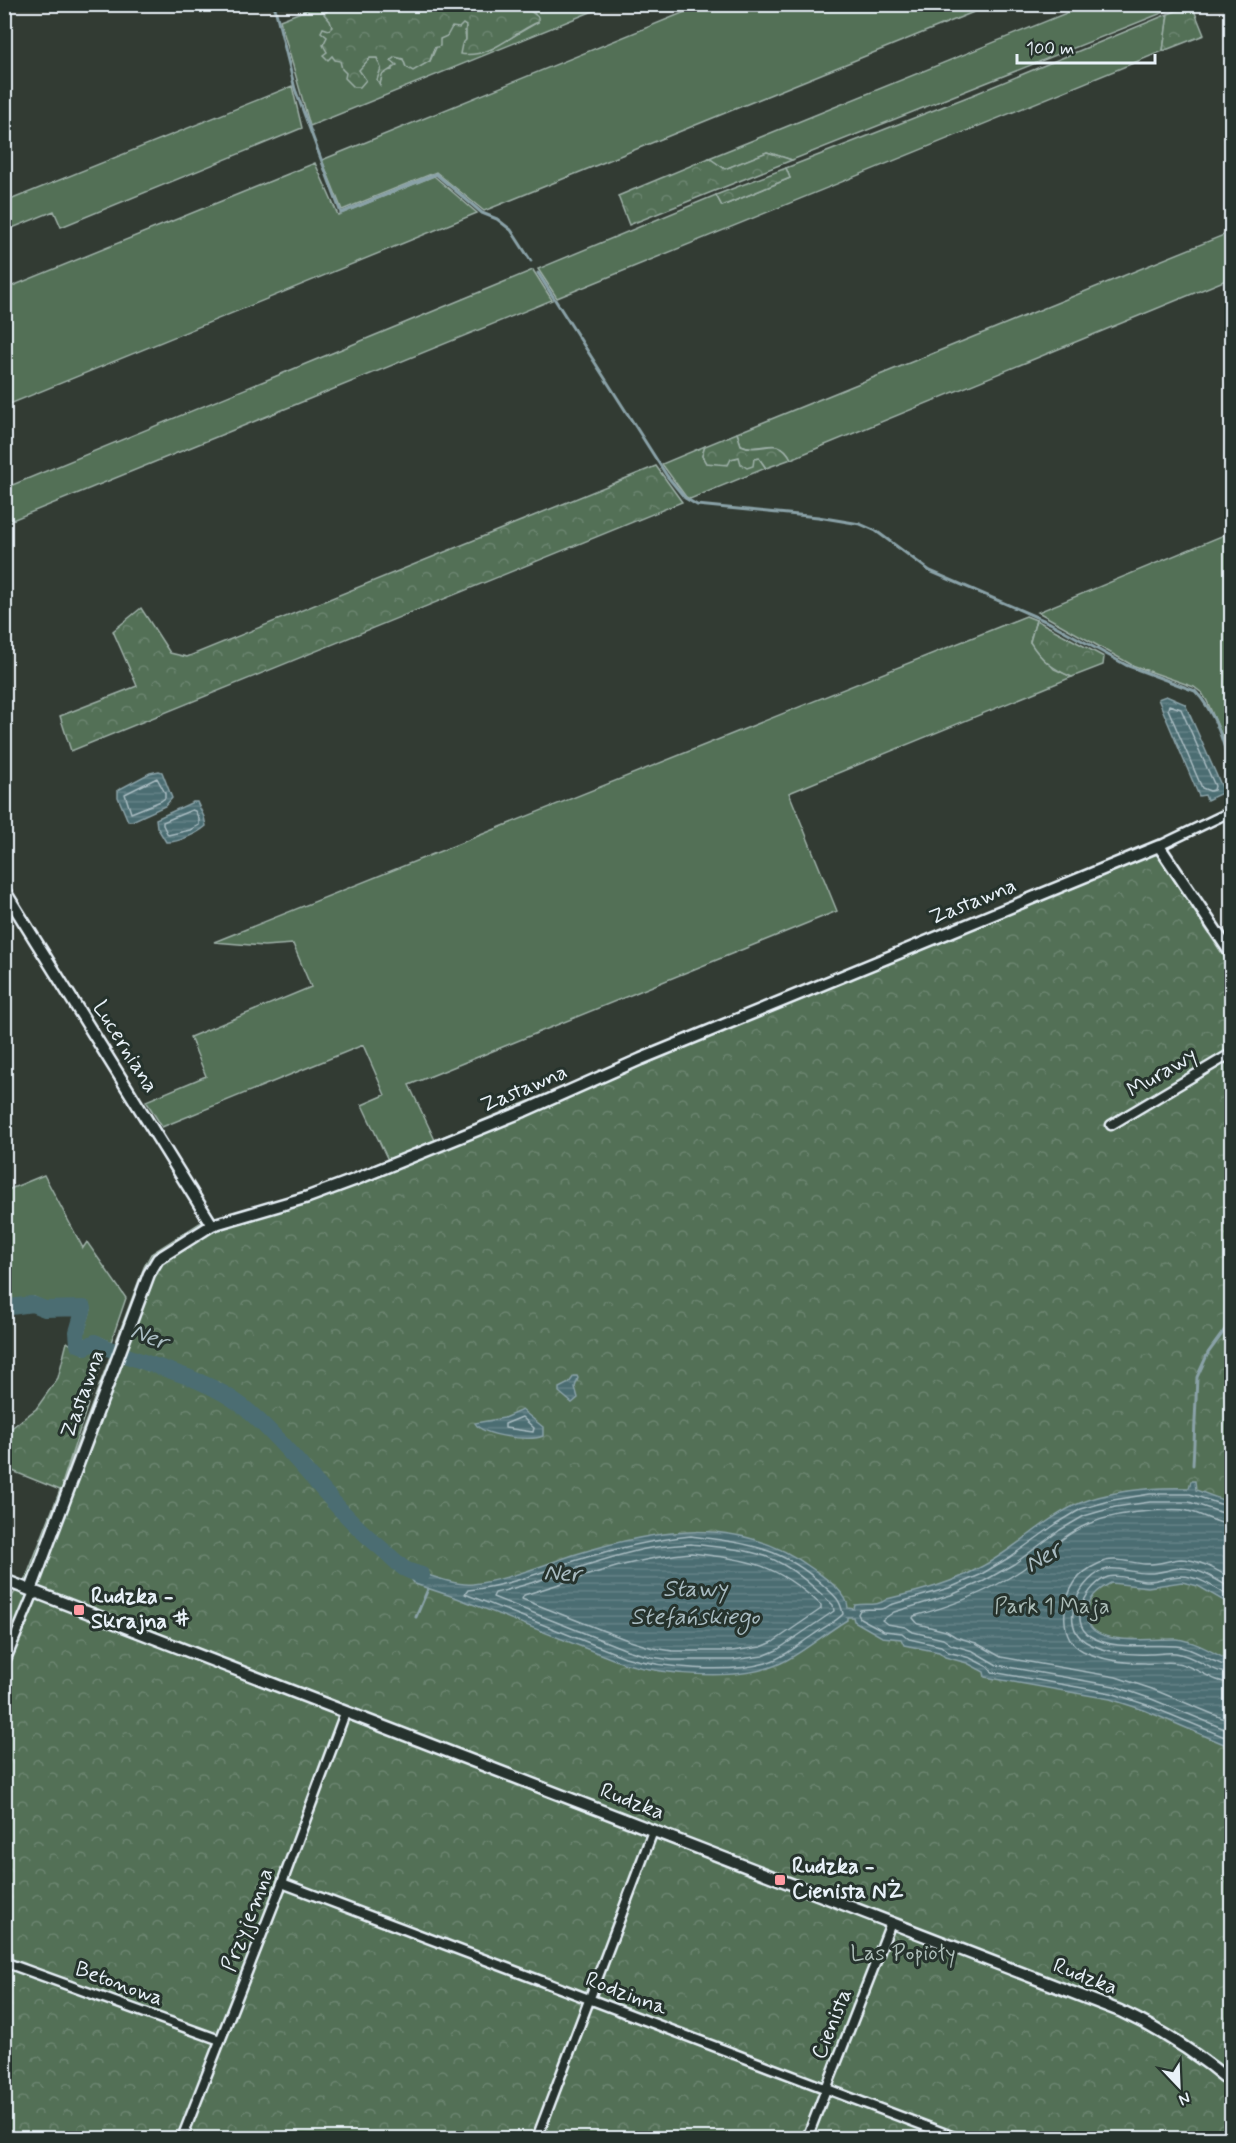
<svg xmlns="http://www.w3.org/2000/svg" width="1236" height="2143" viewBox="0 0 1236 2143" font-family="Mynerve,sans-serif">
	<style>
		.green { fill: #537057; stroke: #9eb0a8; stroke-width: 1.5 }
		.forest { fill: url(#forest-crowns); stroke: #9eb0a8; stroke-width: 1.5 }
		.water { fill: url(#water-rules); stroke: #8aa2a8; stroke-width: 1.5 }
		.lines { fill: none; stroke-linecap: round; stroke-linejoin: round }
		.shore { stroke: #a9bcc2; stroke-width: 1.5 }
		.stream { stroke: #8aa2a8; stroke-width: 3 }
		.river { stroke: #4b6d72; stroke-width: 16 }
		.minor-casing { stroke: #e8f1f8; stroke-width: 13 }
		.tertiary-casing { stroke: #e8f1f8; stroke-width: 15 }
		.minor { stroke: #26332d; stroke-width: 8 }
		.tertiary { stroke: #26332d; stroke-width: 10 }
		.poi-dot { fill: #ff9aa2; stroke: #26332d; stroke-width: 2 }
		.labels { text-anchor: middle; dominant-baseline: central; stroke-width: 6; stroke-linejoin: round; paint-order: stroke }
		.street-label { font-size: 22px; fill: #e8f1f8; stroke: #26332d }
		.poi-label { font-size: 22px; font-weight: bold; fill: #e8f1f8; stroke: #26332d; text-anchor: start }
		.park-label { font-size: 22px; fill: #acbdb8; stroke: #26332d }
		.water-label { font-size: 24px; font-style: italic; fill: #a9bcc2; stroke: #26332d }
	</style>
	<defs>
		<pattern id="forest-crowns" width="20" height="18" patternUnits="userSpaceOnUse" patternTransform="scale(1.5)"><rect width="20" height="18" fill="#537057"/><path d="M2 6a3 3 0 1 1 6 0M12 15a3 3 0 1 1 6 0" fill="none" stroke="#6c8570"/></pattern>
		<pattern id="water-rules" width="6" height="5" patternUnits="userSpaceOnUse" patternTransform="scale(1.5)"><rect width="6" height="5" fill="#4b6d72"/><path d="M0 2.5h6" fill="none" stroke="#658287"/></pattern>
	</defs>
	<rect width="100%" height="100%" fill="#323b33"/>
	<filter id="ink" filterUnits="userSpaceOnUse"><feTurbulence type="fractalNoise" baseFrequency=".0167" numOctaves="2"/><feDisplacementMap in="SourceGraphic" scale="12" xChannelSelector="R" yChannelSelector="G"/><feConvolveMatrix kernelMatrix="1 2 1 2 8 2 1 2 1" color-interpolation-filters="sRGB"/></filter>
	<g filter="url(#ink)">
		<path class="green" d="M 319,5 L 327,5 L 330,8 L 332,28 L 329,30 L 327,37 L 332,56 L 358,70 L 370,58 L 377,58 L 381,68 L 381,81 L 381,75 L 385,71 L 392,70 L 391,60 L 395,57 L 403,59 L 406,67 L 413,70 L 430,61 L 440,39 L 451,27 L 463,24 L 466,26 L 465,32 L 466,40 L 488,51 L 538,22 L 534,12 L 526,8 L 530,6 L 608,5 L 310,126 L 280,20 Z
			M 702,5 L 991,5 L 484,211 L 436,172 L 342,210 L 322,160 Z
			M 1086,5 L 1182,5 L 792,160 L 767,152 L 725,169 L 709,158 Z
			M 1168,14 L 1163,51 L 557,298 L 538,269 L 716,195 L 722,206 L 790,178 L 786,168 L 975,94 Z
			M 292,86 L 302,128 L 61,227 L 54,211 L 5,231 L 5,202 Z
			M 315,163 L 338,215 L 434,176 L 477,213 L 5,406 L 5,289 Z
			M 1231,232 L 1231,278 L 791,459 C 779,433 761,454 741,445 L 737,433 Z
			M 533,270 L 552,300 L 5,523 L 5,488 Z
			M 705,446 L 702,456 L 706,463 L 740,457 L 754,459 L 759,458 L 766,468 L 690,499 L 686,497 L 662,464 Z
			M 1231,532 L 1231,757 L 1207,701 L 1202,693 L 1194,687 L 1132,665 L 1038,612 Z
			M 1026,616 L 1036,620 L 1030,642 L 1054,669 L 1072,677 L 789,793 L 837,911 L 409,1085 L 435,1140 L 388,1160 L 362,1105 L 385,1095 L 363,1045 L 162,1127 L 146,1101 L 206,1076 L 190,1037 L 311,987 L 293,944 L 264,946 L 214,942 Z
			M 44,1175 L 83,1248 L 87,1242 L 126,1298 L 111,1342 L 98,1336 L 87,1341 L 83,1336 L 91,1309 L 87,1302 L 46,1303 L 34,1297 L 5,1302 L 5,1191 Z"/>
		<path class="forest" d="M 327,5 L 541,5 L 535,8 L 530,6 L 526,8 L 538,17 L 538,22 C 512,33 491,59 460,54 L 462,44 L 466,40 L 466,26 L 463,24 L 459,28 L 452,27 L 447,36 L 440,39 L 440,46 L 434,48 L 430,61 L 413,71 L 406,67 L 403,59 L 395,57 L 391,60 L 397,65 L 382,75 L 380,85 L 377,80 L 381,68 L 377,58 L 370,58 L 359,70 L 366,80 L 360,87 L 354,87 L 345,78 L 346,73 L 342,69 L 340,61 L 335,60 L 332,56 L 328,60 L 323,55 L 327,52 L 323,45 L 327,37 L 321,32 L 323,28 L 329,30 L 332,27 L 330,21 L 324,14 L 330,8 Z
			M 1192,5 L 1204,35 L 1163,51 L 1168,14 Z
			M 767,152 L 792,160 L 629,225 L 618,196 L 709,158 L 725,169 Z
			M 786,168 L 790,178 L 722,206 L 716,195 Z
			M 737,433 L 741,445 C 761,455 779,433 791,459 L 766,468 L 759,458 L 754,459 L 753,466 L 747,468 L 741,464 L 739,457 L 731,459 L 728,465 L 706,463 L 702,456 L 705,446 Z
			M 656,466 L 682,502 L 71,751 L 60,716 L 137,686 L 113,631 L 141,608 L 170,653 L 187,657 Z
			M 1036,620 L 1104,657 L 1103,665 L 1072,677 C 1053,669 1041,660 1030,642 Z
			M 1150,844 L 1231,967 L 1231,2138 L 5,2138 L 4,1606 L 26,1578 L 60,1490 L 5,1468 L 5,1433 L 36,1409 L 58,1378 L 67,1342 L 84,1354 L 96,1350 L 104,1355 L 62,1484 L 144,1267 L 151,1254 L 200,1223 L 297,1197 Z"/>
		<path class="water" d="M 1166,696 L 1185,704 L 1224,792 L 1207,800 L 1205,795 L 1199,796 L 1158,699 Z
			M 159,771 L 162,772 L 172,798 L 165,806 L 132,821 L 128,821 L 118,797 L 118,790 L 150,773 Z
			M 193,802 L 197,802 L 204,817 L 206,826 C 197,834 177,843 166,842 L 157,827 L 156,819 Z
			M 574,1376 L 577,1376 L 578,1378 L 575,1387 L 578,1398 L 572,1403 L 559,1392 L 559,1388 L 569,1383 Z
			M 522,1410 L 543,1427 L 543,1436 C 530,1442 482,1436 475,1423 L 504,1418 Z
			M 1191,1481 L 1195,1481 L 1196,1490 L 1231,1503 L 1231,1605 L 1198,1586 L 1182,1582 L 1148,1587 L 1111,1583 C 1097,1590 1088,1598 1087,1614 C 1085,1649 1155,1638 1176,1639 C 1196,1641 1214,1653 1231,1662 L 1231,1747 L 1144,1710 L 1110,1699 L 985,1677 L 984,1672 L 967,1663 L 945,1657 L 939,1652 L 904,1645 L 901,1639 L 882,1637 L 854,1621 L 853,1617 L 847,1617 L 847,1620 C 825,1633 804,1652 781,1663 C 741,1682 665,1675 623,1663 L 457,1598 L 415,1584 L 402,1567 C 423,1572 452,1586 473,1584 C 507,1580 540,1566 573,1555 C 655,1529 739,1514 813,1569 C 825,1578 848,1593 848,1608 L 854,1609 L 855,1605 C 867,1603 877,1607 887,1599 C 919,1591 950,1584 979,1568 C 1013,1551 1046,1517 1080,1503 C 1114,1490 1152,1487 1189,1488 Z"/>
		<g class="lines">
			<path class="shore" d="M 1169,705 L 1181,709 L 1215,786 L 1214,790 L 1210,791 L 1202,788 L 1168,709 Z
				M 157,778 L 165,793 L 165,798 L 161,801 L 131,813 L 125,794 Z
				M 192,810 L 195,811 L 199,819 L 199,825 L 190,830 L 168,835 L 163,825 L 163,822 Z
				M 522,1417 L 534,1428 L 533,1432 L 505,1428 L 505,1424 Z
				M 1232,1508 L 1190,1494 L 1150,1494 L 1113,1500 L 1081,1509 L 1056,1524 L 1010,1557 L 980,1575 L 949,1588 L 890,1605 C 880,1613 871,1607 860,1610 L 858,1614 L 860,1618 L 884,1631 L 902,1633 L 909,1639 L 941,1646 L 948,1652 L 970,1658 L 988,1667 L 992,1672 L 1111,1693 L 1147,1705 L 1232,1740
				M 1232,1516 L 1189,1502 L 1150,1502 L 1115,1507 L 1084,1516 L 1060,1530 L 1014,1564 L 984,1581 L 951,1595 L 894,1612 L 882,1620 L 887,1624 L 905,1627 L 913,1632 L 943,1639 L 952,1645 L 973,1651 L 997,1665 L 1114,1686 L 1149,1698 L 1232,1732
				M 1232,1525 C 1216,1524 1203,1514 1188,1511 C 1177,1508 1162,1510 1151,1511 C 1130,1512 1108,1516 1088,1524 C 1063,1535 1042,1556 1020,1571 C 988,1592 952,1606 914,1616 L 913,1618 L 918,1624 L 946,1631 L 956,1637 L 976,1643 L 1001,1657 L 1116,1677 L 1152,1689 L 1232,1722
				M 691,1536 C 745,1543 781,1546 823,1585 C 834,1596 840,1598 843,1614 C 836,1622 822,1628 813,1635 C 798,1645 783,1658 766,1663 C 727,1674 663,1668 625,1657 L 465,1594 L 468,1590 C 504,1587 540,1573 574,1561 C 613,1549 651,1540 691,1536 Z
				M 691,1544 C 715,1547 742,1548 765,1556 C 792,1566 813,1586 833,1605 L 834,1611 L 777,1650 L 763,1656 L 732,1660 L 672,1660 L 651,1657 L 627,1650 L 493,1597 L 495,1593 C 547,1581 597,1558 650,1548 C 663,1546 677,1545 691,1544 Z
				M 691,1553 C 751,1560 775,1563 821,1605 L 821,1609 L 773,1642 L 761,1647 L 732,1651 L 673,1651 L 653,1648 L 630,1641 L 522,1599 L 524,1595 C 580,1578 633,1558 691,1553 Z
				M 1232,1579 C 1217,1570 1198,1559 1181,1559 C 1169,1560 1157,1565 1145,1564 C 1131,1563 1113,1556 1100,1563 C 1091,1567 1080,1574 1075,1582 C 1062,1601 1058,1638 1083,1651 C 1102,1660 1124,1663 1145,1663 C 1155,1664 1166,1661 1177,1663 C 1196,1666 1212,1683 1232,1683
				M 1232,1589 C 1217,1580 1199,1568 1181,1568 C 1170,1569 1160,1573 1149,1573 C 1136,1574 1121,1567 1108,1569 C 1080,1575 1057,1625 1086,1642 C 1103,1652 1129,1655 1149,1654 C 1157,1654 1167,1652 1176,1653 C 1196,1656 1212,1673 1232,1674
				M 1232,1598 C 1217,1589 1199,1576 1181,1576 C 1169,1576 1157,1582 1145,1581 C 1134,1580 1119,1574 1108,1577 C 1088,1583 1067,1622 1090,1636 C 1116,1652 1148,1643 1176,1646 C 1197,1648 1213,1665 1232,1667"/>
			<path class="stream" d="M 274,4 L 295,89 L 341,213 L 436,174 L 482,213 L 497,219 L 511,230 L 531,261
				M 538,273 L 667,476 L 685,498 L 697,505 L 818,517 L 860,524 L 876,531 L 930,571 L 1050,623 L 1126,665 L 1195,691 C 1216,712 1225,747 1232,774
				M 1193,1465 L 1197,1377 L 1208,1353 L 1232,1320
				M 416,1617 L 428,1589"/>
			<path class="river" d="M 4,1308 L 32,1304 L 45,1309 L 84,1308 L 77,1332 L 78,1344 L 86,1347 L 95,1342 C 142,1367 198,1372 241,1405 C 293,1447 329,1506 381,1548 C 388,1554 394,1560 401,1566 C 406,1571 415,1573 422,1575"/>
			<defs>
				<path id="minor" d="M 1159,846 L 1232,811
					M 1111,1125 L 1232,1053
					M 4,1664 L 34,1592
					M 282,1883 L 957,2138
					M 4,1962 L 220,2040
					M 182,2138 L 282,1883 L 345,1713
					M 537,2138 L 653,1831
					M 807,2138 L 891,1923"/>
				<path id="tertiary" d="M 4,890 L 212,1225
					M 4,1580 L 1120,2011 C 1161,2030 1198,2054 1232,2083
					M 31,1590 L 149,1274 L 158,1259 L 212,1225 L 308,1197 L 354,1180 L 524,1111 L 641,1059 L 1159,846 L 1232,955"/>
			</defs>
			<use href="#minor" class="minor-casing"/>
			<use href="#tertiary" class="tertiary-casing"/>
			<use href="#minor" class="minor"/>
			<use href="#tertiary" class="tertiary"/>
		</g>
	</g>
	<g class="poi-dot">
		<rect x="73" y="1604" width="12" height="12" rx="3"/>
		<rect x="774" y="1874" width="12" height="12" rx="3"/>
	</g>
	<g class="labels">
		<g class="street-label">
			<text transform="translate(973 902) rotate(-22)">Zastawna</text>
			<text transform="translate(125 1047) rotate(58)">Lucerniana</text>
			<text transform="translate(1162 1073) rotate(-31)">Murawy</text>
			<text transform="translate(524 1089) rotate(-23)">Zastawna</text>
			<text transform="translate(83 1394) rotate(-70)">Zastawna</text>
			<text transform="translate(632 1802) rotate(21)">Rudzka</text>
			<text transform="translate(248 1920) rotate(-69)">Przyjemna</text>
			<text transform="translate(1085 1977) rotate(21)">Rudzka</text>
			<text transform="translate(119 1984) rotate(20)">Betonowa</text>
			<text transform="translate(626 1994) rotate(21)">Rodzinna</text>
			<text transform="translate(832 2024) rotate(-68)">Cienista</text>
		</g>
		<g class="poi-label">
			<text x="91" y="1597">Rudzka -<tspan x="91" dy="25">Skrajna #</tspan></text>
			<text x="792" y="1867">Rudzka -<tspan x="792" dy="25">Cienista NŻ</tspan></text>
		</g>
		<g class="park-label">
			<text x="1052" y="1607">Park 1 Maja</text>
			<text x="903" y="1954">Las Popioły</text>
		</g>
		<g class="water-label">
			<text transform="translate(149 1337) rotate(21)">Ner</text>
			<text transform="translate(1043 1558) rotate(-31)">Ner</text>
			<text transform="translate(562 1574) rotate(3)">Ner</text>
			<text x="695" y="1589">Stawy<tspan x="695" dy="28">Stefańskiego</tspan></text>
		</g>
	</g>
	<rect width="1236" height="2143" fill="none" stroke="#26332d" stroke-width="24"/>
	<rect x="12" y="12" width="1212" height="2119" fill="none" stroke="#e8f1f8" stroke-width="2" filter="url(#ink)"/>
	<g transform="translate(1179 2086) rotate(157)" stroke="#26332d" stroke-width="4.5" paint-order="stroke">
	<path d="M0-4.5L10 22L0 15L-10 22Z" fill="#e8f1f8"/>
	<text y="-9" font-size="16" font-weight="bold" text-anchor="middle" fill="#e8f1f8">N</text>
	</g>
	<path d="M1017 54v9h138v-9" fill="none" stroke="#e8f1f8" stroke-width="3"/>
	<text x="1026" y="54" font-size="18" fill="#e8f1f8" stroke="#26332d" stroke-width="4.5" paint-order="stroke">100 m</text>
</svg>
